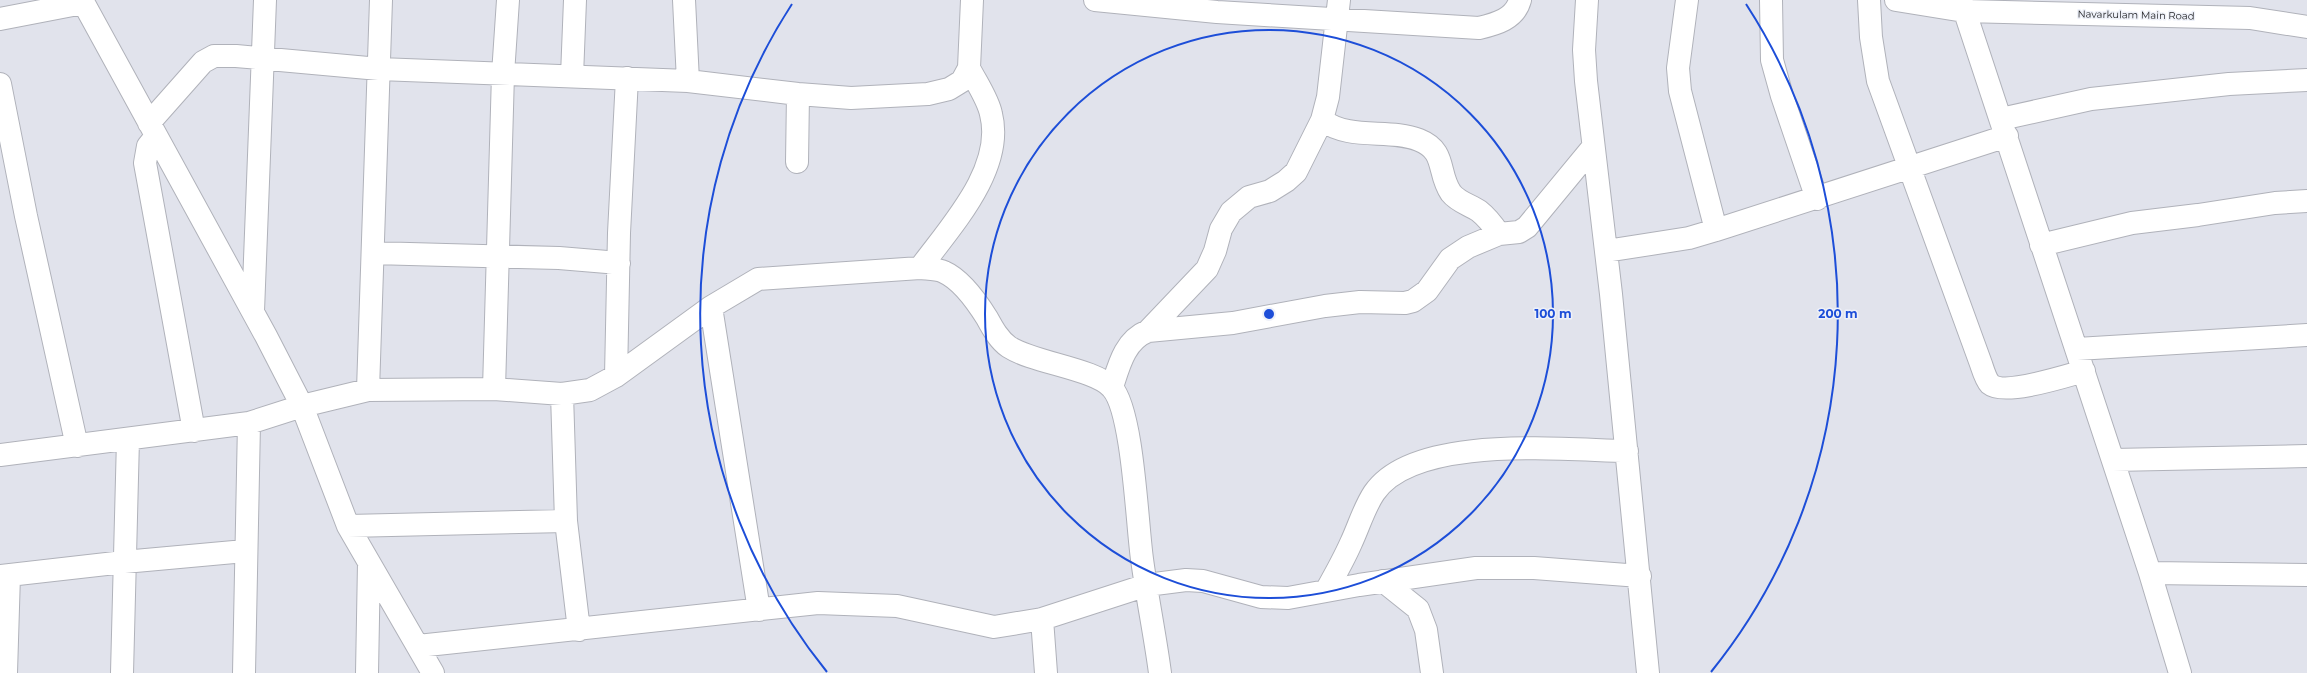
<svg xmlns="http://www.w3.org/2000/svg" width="2307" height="673" viewBox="0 0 2307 673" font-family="Montserrat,sans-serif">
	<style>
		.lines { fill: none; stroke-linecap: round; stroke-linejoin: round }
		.minor-casing { stroke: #b0b2ba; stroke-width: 24 }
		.minor { stroke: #fff; stroke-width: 22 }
		.ring { fill: none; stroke: #1d4ed8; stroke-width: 2 }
		.labels { text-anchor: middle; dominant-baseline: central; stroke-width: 3; stroke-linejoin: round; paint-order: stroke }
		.street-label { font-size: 10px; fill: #252629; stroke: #eef1f9 }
		.centre { fill: #1d4ed8; stroke: #eef1f9; stroke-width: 2 }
		.ring-label { font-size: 12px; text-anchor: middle; font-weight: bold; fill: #1d4ed8; stroke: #eef1f9; stroke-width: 3; stroke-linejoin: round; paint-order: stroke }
	</style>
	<rect width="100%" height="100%" fill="#e1e3ec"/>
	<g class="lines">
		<defs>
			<path id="minor" d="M 82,0 L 266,336 L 302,406 L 348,526 L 433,673
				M 684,0 L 688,81
				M 1095,0 L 1217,12 L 1479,28 C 1496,24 1515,19 1520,0
				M 1587,0 L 1584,50 L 1586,81 L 1611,294 L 1648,673
				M 1687,0 L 1678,68 L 1680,91 L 1716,230
				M 1771,0 L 1772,60 L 1782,96 L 1817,199
				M 1869,0 L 1871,37 L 1878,81 L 1981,364 C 1983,370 1986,380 1990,384 C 2004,396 2066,376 2084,371
				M 1896,0 L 1964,11 L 2250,18 L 2307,27
				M 1961,0 L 2150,573 L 2180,673
				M 0,19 L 83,3
				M 572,76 L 575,0
				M 0,84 L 26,216 L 77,446
				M 2001,119 L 2091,99 L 2229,84 L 2307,80
				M 1322,120 C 1350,141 1389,128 1419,140 C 1447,151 1437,173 1451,193 C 1458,202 1470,205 1479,211 C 1488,218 1493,225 1499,234
				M 149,123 L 203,62 L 214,56 L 236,56 L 379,69 L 688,81 L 798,94 L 851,98 L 928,94 L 949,89 L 962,81 L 969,68 L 972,0
				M 156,136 L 148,146 L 145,163 L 194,431
				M 797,162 L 798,94
				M 2041,245 L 2132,223 L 2198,215 L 2275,203 L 2307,201
				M 1606,251 L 1689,238 L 1716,230 L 2007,136
				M 373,253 L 559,258 L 619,263
				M 920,268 C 950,227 1005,169 991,114 C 988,99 976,82 969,68
				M 711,307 L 759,610
				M 253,311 L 265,0
				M 1148,331 L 1207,269 L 1215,251 L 1221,229 L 1231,212 L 1249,197 L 1270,191 L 1286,181 L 1296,172 L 1322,120 L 1328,97 L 1339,0
				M 2077,349 L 2307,335
				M 616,376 L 619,233 L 627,78
				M 1112,387 C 1119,365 1125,340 1148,331 L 1233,323 L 1325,306 L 1360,302 L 1405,303 L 1413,301 L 1427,291 L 1450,259 L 1468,247 L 1499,234 L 1519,232 L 1527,227 L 1593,147
				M 494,389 L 503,74 L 508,0
				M 368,390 L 381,0
				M 562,394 L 566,521 L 579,630
				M 0,455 L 249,423 L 302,406 L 368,390 L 494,389 L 562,394 L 590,390 L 616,376 L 711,307 L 758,279 L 920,268 C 928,269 938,269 944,272 C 962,280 977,302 987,318 C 993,329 999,340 1009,347 C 1034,363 1096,369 1112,388 C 1133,411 1137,524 1142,559 C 1147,597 1155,635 1160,673
				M 2113,460 L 2307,456
				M 348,526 L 566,521
				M 2150,573 L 2307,575
				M 0,576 L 124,562 L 245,551
				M 1383,581 L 1418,609 L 1426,630 L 1432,673
				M 1326,591 C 1335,575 1344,559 1351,543 C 1359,526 1364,508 1374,493 C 1414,434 1563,450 1627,451
				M 1042,619 L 1046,673
				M 418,646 L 818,603 L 897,606 L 994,627 L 1042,619 L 1147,585 L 1186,580 L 1203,581 L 1261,597 L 1288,598 L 1359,585 L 1476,568 L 1534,568 L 1640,576
				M 6,673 L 9,575
				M 122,673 L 128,439
				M 244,673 L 249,423
				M 367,673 L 369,563"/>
		</defs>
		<use href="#minor" class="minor-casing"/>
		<use href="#minor" class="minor"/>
	</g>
	<g class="ring">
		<circle cx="1269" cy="314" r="284"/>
		<path d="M827 672A569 569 0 0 1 792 4M1746 4A569 569 0 0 1 1711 672"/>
	</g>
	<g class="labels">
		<g class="street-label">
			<text transform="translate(2136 15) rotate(1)">Navarkulam Main Road</text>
		</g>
	</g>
	<circle cx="1269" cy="314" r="6" class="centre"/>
	<g class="ring-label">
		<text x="1553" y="318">100 m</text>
		<text x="1838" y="318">200 m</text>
	</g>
</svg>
